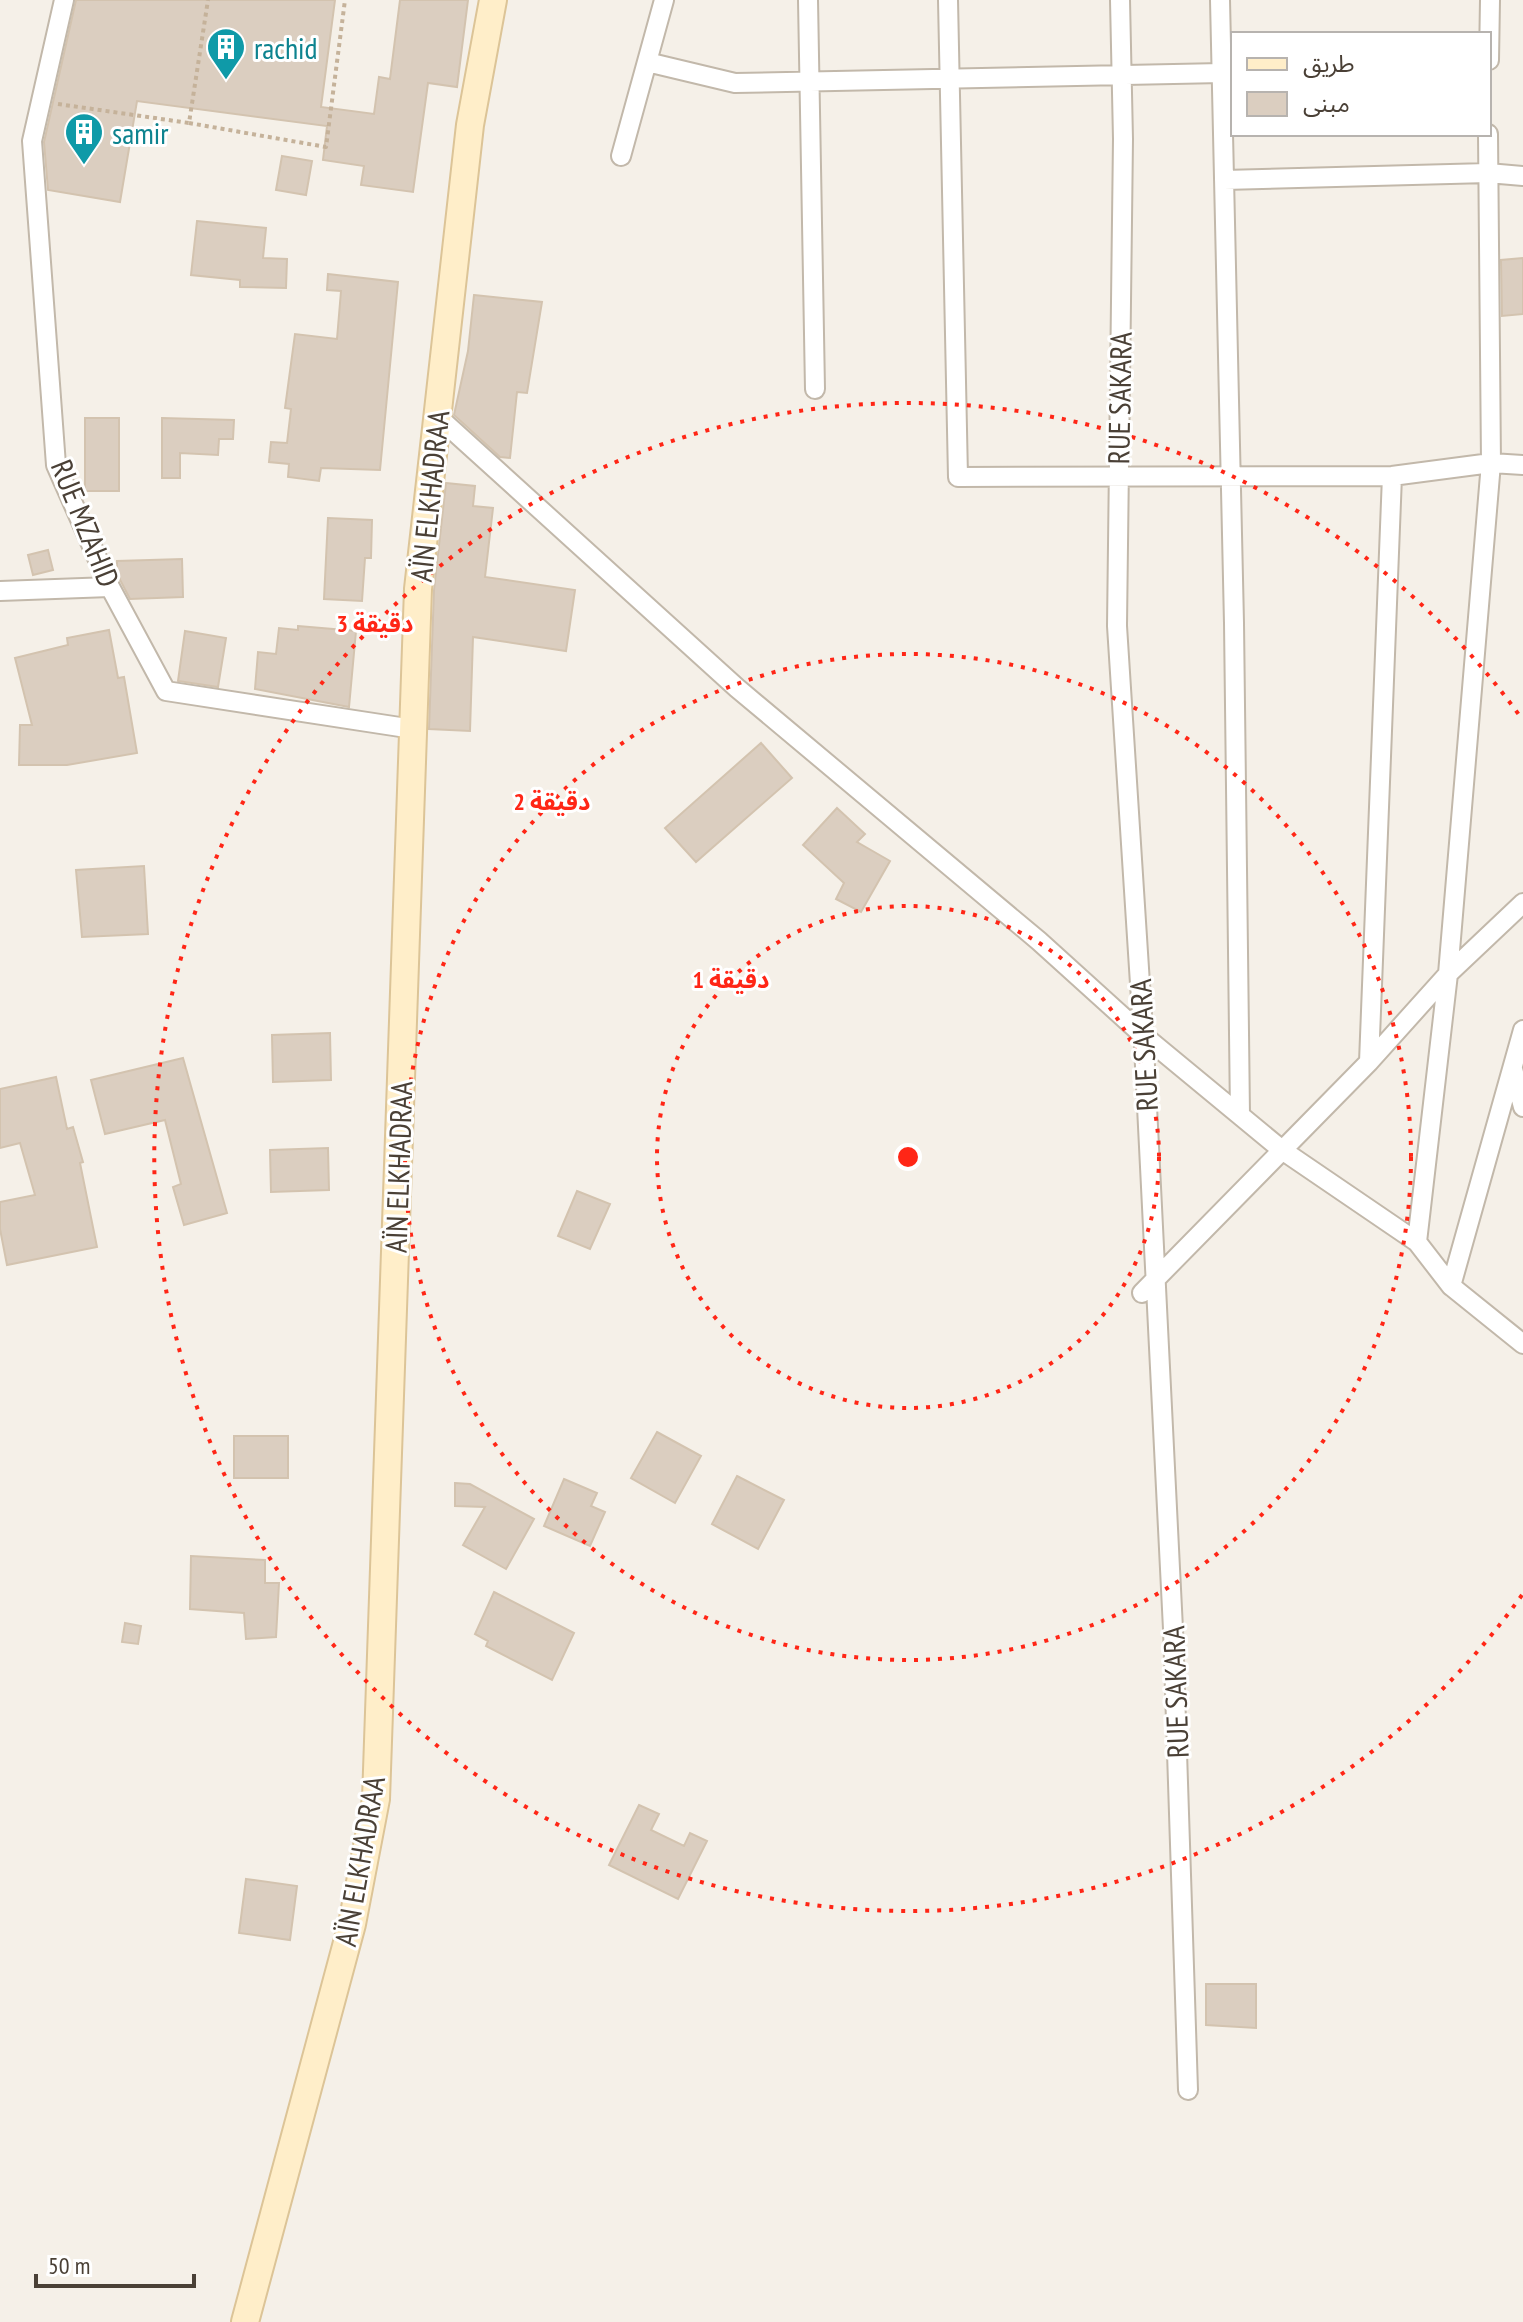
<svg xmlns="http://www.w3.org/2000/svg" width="1523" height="2322" viewBox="0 0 1523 2322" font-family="'PT Sans Narrow','Noto Sans Arabic',sans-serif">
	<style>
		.building { fill: #dbcec0; stroke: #d3c3af; stroke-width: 2 }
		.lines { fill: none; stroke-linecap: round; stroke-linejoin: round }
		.street-casing { stroke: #c2b8aa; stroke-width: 22 }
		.secondary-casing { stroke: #dcc497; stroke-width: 30 }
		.path { stroke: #c5b29a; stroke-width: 4; stroke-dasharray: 4 4; stroke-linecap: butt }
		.street { stroke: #fff; stroke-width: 18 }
		.secondary { stroke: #ffeec9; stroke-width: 26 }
		.ring { fill: none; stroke: #ff2616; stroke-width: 4; stroke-dasharray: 4 8 }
		.labels { text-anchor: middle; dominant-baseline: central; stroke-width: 6; stroke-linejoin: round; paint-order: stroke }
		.culture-label { font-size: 30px; fill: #0d838f; stroke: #fff; text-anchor: start }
		.street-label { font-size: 30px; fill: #4a4036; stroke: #fff }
		.centre { fill: #ff2616; stroke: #fff; stroke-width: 4 }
		.ring-label { font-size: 24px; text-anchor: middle; font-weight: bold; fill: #ff2616; stroke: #fff; stroke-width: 6; stroke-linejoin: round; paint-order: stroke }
	</style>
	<rect width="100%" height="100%" fill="#f5f0e8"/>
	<path class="building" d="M 76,0 L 335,0 L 321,107 L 374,114 L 379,77 L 390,79 L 400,0 L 468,0 L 457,87 L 428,83 L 413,192 L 361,185 L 364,166 L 323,160 L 327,126 L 137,101 L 120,202 L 48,190 L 44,142 Z
		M 282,156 L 312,161 L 306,195 L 276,190 Z
		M 197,221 L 266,228 L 263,258 L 287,259 L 286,288 L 240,287 L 240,280 L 191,275 Z
		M 1523,258 L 1523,314 L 1502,316 L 1501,260 Z
		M 328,274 L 398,282 L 380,470 L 321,468 L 319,481 L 288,477 L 289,464 L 269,462 L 271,442 L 287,443 L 291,409 L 285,408 L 295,334 L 337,339 L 341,291 L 327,290 Z
		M 474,295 L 542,302 L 527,393 L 517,392 L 510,458 L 500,457 L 454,415 L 468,351 Z
		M 85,418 L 119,418 L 119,491 L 85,491 Z
		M 162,418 L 234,420 L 233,439 L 219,439 L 218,455 L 180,453 L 180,478 L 162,478 Z
		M 446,483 L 475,486 L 473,506 L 493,508 L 485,577 L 575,590 L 566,651 L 473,637 L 470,731 L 429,729 L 434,590 Z
		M 328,518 L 372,520 L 371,558 L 365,558 L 362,601 L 324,599 Z
		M 48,550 L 53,570 L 33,575 L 28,555 Z
		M 182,559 L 183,597 L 130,599 L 117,574 L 117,561 Z
		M 298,626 L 356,631 L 349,707 L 255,689 L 258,652 L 276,654 L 279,628 L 298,630 Z
		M 109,630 L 118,678 L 124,677 L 137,753 L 67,765 L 19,765 L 20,725 L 32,725 L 15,658 L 68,645 L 67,638 Z
		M 185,631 L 226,638 L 218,687 L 178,681 Z
		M 761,743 L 792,778 L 696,862 L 665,828 Z
		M 837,808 L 865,834 L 857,842 L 890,861 L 861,912 L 836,899 L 844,883 L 803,845 Z
		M 144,866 L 148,934 L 82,937 L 76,870 Z
		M 330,1033 L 331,1080 L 273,1082 L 272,1035 Z
		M 183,1058 L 227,1213 L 184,1225 L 173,1187 L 181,1184 L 165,1120 L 105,1134 L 91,1080 Z
		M 56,1077 L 67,1129 L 73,1127 L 83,1162 L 80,1163 L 97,1247 L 7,1265 L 0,1229 L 0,1202 L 35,1195 L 20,1143 L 0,1148 L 0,1089 Z
		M 328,1148 L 329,1190 L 271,1192 L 270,1150 Z
		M 577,1191 L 610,1204 L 590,1249 L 558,1236 Z
		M 657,1432 L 701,1456 L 675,1503 L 631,1478 Z
		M 234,1436 L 288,1436 L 288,1478 L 234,1478 Z
		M 737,1476 L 784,1500 L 758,1549 L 712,1524 Z
		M 564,1479 L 597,1493 L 591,1506 L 605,1512 L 590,1546 L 544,1526 Z
		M 455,1483 L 470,1484 L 534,1519 L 506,1569 L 463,1545 L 485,1507 L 455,1506 Z
		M 191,1556 L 265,1560 L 265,1583 L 279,1583 L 276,1637 L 246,1639 L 244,1613 L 190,1609 Z
		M 494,1592 L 574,1633 L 552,1680 L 486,1646 L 488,1641 L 475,1634 Z
		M 125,1623 L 141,1626 L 138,1644 L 122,1642 Z
		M 639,1805 L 659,1814 L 651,1830 L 684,1846 L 690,1833 L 707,1841 L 678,1899 L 609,1865 Z
		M 246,1879 L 297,1886 L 290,1940 L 239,1933 Z
		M 1206,1984 L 1256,1984 L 1256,2028 L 1206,2025 Z"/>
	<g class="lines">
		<defs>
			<path id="street" d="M 64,0 L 32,141 L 56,465 L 110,587 L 166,691 L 413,729
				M 808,0 L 815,389
				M 948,0 L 958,477 L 1392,476 L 1491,463 L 1523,465
				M 1120,0 L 1123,139 L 1117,626 L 1144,1046 L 1173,1629 L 1188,2090
				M 1220,0 L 1234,623 L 1240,1115
				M 1489,60 L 1490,0
				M 647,62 L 735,83 L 1222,73
				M 621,156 L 664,0
				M 1224,180 L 1488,173 L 1523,176
				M 437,416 L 737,688 L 1039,941 L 1144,1036 L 1282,1150 L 1417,1242 L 1451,1286 L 1523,1344
				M 0,591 L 110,587
				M 1369,1062 L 1392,476
				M 1513,1069 L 1523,1107
				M 1417,1242 L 1448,974 L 1491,463 L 1488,134
				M 1451,1286 L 1523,1030
				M 1142,1293 L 1369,1062 L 1448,974 L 1523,903"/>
			<path id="secondary" d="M 245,2322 L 352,1924 L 376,1799 L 418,589 L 470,125 L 493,0"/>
		</defs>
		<use href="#street" class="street-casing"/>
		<use href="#secondary" class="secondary-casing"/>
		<path class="path" d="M 58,104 L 189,123 L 208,0
			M 189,123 L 326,147 L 345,0"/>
		<use href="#street" class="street"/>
		<use href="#secondary" class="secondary"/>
	</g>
	<g class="ring">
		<circle cx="908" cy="1157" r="251"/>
		<circle cx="908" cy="1157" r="503"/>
		<path d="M1522 1595A754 754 0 1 1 1522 719"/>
	</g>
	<defs>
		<symbol id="building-pin" viewBox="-11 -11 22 30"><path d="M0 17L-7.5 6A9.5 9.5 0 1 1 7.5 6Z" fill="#0f9aa8" stroke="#fff"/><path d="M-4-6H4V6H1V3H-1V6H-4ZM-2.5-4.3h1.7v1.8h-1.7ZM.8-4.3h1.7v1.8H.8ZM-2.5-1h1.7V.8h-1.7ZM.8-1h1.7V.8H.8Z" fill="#fff"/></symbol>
	</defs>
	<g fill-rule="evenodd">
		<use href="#building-pin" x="204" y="25" width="44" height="60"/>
		<use href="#building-pin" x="62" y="110" width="44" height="60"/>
	</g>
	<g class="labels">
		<g class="culture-label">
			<text x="254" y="47">rachid</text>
			<text x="112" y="132">samir</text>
		</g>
		<g class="street-label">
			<text transform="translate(1119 398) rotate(-89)">RUE SAKARA</text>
			<text transform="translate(429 496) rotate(-84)">AÏN ELKHADRAA</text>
			<text transform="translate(86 523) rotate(68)">RUE MZAHID</text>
			<text transform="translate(1143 1045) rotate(-93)">RUE SAKARA</text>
			<text transform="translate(398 1167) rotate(-88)">AÏN ELKHADRAA</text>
			<text transform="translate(1175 1692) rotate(-92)">RUE SAKARA</text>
			<text transform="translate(359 1861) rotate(-80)">AÏN ELKHADRAA</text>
		</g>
	</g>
	<circle cx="908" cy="1157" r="12" class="centre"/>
	<g class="ring-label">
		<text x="375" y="632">3 دقيقة</text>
		<text x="552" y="810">2 دقيقة</text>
		<text x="731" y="988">1 دقيقة</text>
	</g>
	<rect x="1231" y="32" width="260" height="104" fill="#ffffff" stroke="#b7b3af" stroke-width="2"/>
	<rect x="1247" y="58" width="40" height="12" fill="#ffeec9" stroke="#b7b3af" stroke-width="2"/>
	<text x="1303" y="72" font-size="24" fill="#4a4036">طريق</text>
	<rect x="1247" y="92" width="40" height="24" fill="#dbcec0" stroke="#b7b3af" stroke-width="2"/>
	<text x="1303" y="112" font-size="24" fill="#4a4036">مبنى</text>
	<path d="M36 2274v12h158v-12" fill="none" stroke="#4a4036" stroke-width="4"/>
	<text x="48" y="2274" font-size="24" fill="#4a4036" stroke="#ffffff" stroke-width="6" paint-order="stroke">50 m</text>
</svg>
